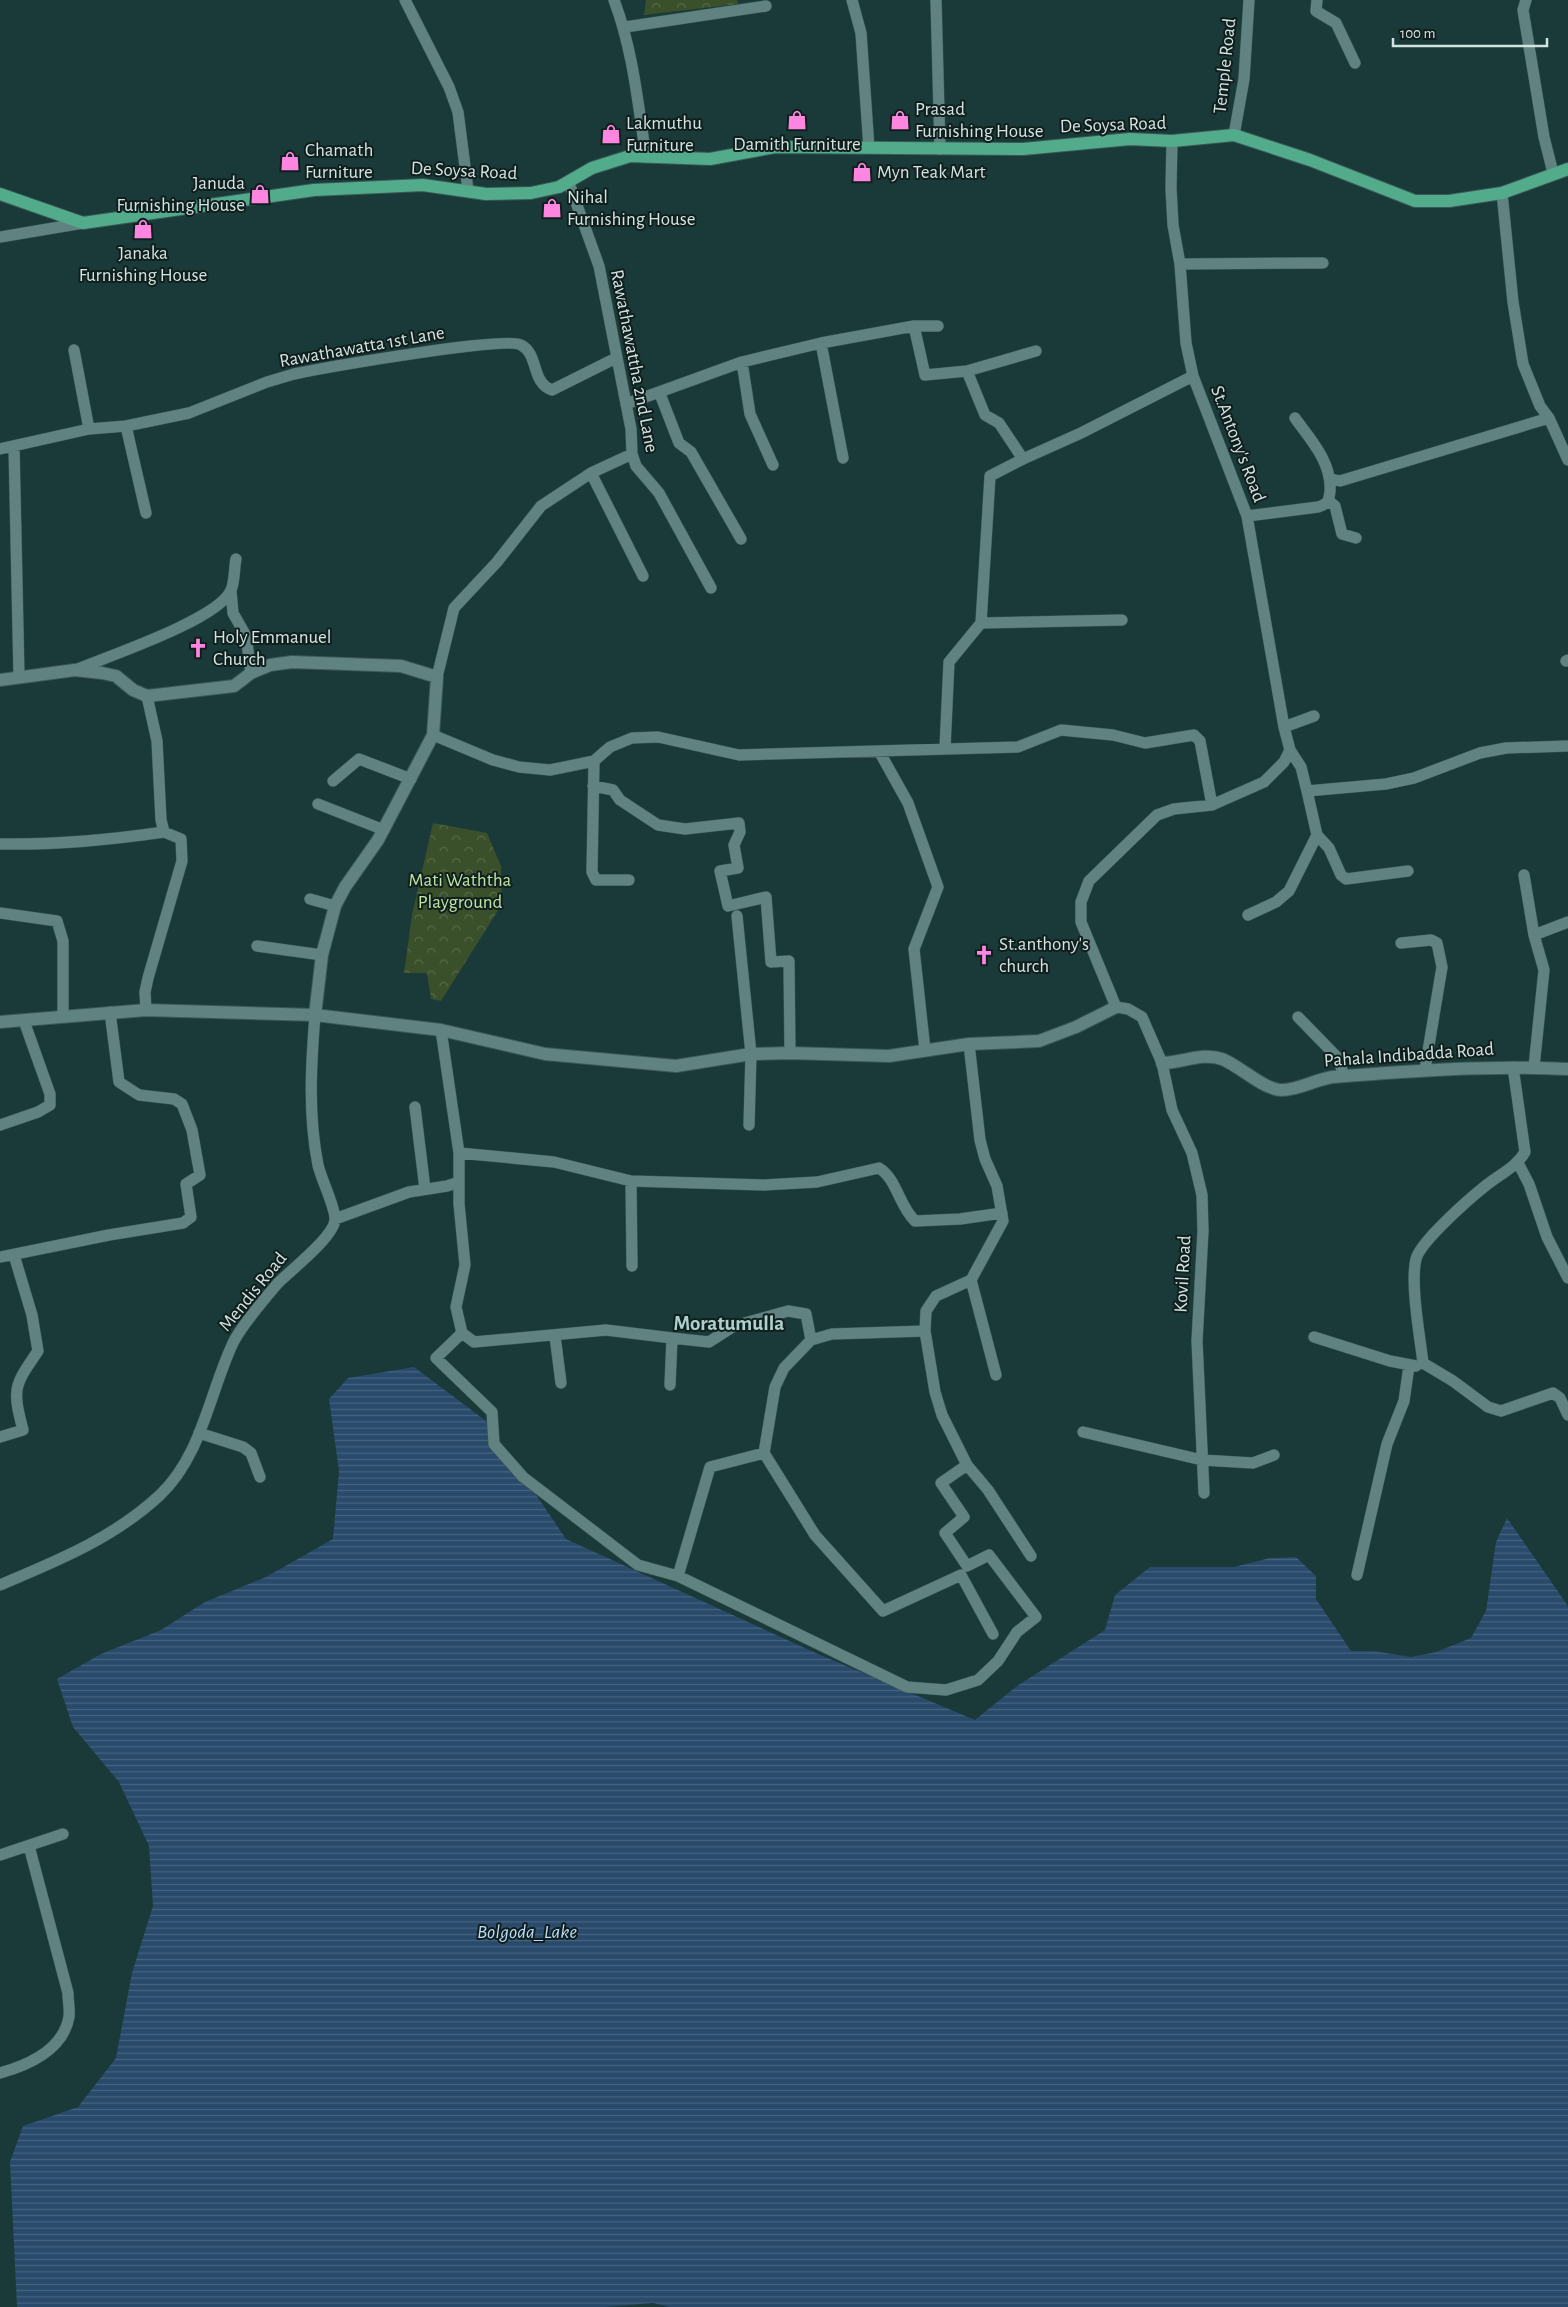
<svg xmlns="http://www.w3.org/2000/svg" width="1568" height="2307" viewBox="0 0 1568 2307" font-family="'Alegreya Sans',sans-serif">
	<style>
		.forest { fill: url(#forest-crowns) }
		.water { fill: url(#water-rules) }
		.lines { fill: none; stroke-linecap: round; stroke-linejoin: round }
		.minor-casing { stroke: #3b5856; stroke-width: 12 }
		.tertiary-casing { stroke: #3b5856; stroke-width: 14 }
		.primary-casing { stroke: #3b5856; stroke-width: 14 }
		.minor { stroke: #608280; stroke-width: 11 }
		.tertiary { stroke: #608280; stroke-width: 12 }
		.primary { stroke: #52ab8b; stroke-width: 12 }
		.labels { text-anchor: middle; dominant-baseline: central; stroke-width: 4; stroke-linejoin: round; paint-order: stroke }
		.street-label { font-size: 19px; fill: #d2e4e2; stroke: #101e1d }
		.poi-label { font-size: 19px; fill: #d2e4e2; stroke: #101e1d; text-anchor: start }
		.park-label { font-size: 19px; fill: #bde5a3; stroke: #101e1d }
		.water-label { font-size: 20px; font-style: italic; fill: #bbdbfd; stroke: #101e1d }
		.quarter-label { font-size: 21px; font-weight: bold; fill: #acd0cd; stroke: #101e1d }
	</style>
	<defs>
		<pattern id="forest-crowns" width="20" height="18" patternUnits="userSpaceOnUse" patternTransform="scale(1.25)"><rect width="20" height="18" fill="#3a502a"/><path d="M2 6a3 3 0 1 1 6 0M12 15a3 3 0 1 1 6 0" fill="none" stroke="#566949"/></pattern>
		<pattern id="water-rules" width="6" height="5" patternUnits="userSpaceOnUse" patternTransform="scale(1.25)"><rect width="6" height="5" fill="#294a6b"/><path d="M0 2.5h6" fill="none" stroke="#476480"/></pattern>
	</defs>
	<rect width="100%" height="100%" fill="#193a38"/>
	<path class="forest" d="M 646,0 L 737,0 L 738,4 L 644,15 Z
		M 433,823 L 487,833 L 501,866 L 502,904 L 441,1001 L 431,999 L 427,973 L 404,973 L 412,915 Z"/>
	<path class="water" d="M 414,1367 L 486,1421 L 566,1539 L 818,1654 L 975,1720 L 1017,1686 L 1105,1630 L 1115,1595 L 1150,1567 L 1234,1567 L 1270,1558 L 1296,1557 L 1316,1576 L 1316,1599 L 1351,1651 L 1374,1651 L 1411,1657 L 1436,1652 L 1471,1638 L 1486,1611 L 1496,1542 L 1507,1518 L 1568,1606 L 1568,2307 L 670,2307 L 653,2303 L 604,2307 L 17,2307 L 10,2162 L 23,2126 L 78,2107 L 116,2058 L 132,1973 L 153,1906 L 149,1846 L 119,1782 L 73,1727 L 57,1679 L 101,1654 L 161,1630 L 205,1602 L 266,1577 L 333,1539 L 339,1471 L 329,1399 L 348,1378 Z"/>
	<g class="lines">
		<defs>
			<path id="minor" d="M 405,0 L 449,87 L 458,112 L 468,190
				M 614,0 C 633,50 638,104 646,157
				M 852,0 L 861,33 L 869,148
				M 936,0 L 940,149
				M 1317,0 L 1316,11 L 1336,23 L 1355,63
				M 1526,0 L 1523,10 L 1544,137 L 1553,173
				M 625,27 L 766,6
				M 1234,135 L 1244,79 L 1249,0
				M 1172,141 L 1171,188 L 1173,225 L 1180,264 L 1186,343 L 1193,376 L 1247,516 L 1284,727 L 1314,716
				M 569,183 L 599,266 L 631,429 L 632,454 L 636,466 L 659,493 L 711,588
				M 1502,193 L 1513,302 L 1523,364 L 1540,406 L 1549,418 L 1568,460
				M 0,237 L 83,223
				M 1180,264 L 1323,263
				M 914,326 L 925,375 L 967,371 L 1036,351
				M 821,343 L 843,458
				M 74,350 L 89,429
				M 742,362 L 750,414 L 773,465
				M 660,394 L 679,443 L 691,452 L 741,539
				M 626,404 L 742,362 L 821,343 L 914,326 L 938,326
				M 126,426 L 146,513
				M 14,446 L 19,676
				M 0,449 L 89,429 L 126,426 L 189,413 L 267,382 L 294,374 C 323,368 504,336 521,345 C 539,354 531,383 552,390 L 616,358
				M 1023,459 L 1081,433 L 1193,376
				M 591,473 L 632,454
				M 1331,479 L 1340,481 L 1549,418
				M 1329,501 L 1335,506 L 1342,534 L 1356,538
				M 1247,516 L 1318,507 C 1328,504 1329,501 1330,491 C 1332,462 1310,439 1295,418
				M 231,591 L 233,613 L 246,636 L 251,673
				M 981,623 L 1122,620
				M 1566,661 L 1568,660
				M 75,670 C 106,657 220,619 231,590 C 235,581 234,568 236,559
				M 437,677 L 454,608 L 497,562 L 541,506 L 591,473 L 643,576
				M 433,735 L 493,760 L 519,767 L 550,770 L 594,761 L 610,747 L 632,738 L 658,737 L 739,755 L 1018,747 L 1061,730 L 1113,735 L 1145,743 L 1194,735 L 1200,741 L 1212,805
				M 945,748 L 949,662 L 981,623 L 990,476 L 1023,459 L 999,423 L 985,415 L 967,371
				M 1290,750 L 1301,767 L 1307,791 L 1386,784 L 1414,778 L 1480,753 L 1506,748 L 1568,746
				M 879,751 L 908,803 L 938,887 L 914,949 L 925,1050
				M 594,761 L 592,872 L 596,880 L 629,880
				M 333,781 L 359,759 L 411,779
				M 593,786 L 613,790 L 620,800 L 658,825 L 685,829 L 739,823 L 740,832 L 734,845 L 738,868 L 720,871 L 728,906 L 766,897 L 771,962 L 789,961 L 790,1053
				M 318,804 L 384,830
				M 1317,835 L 1329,848 L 1341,875 L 1346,879 L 1408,871
				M 0,844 C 56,845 109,840 164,832
				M 1524,875 L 1534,935 L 1544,970 L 1534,1067
				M 310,899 L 335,906
				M 0,913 L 57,921 L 63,941 L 63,1016
				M 1248,915 L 1276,902 L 1289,891 L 1317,835 L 1307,791
				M 737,916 L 751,1054 L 749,1125
				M 1534,935 L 1568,922
				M 1401,943 L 1431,940 L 1437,943 L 1442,967 L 1425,1069
				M 257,946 L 322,955
				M 146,1010 L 145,992 L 148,978 L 182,861 L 181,839 L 164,832 L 161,820 L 157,741 L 147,696
				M 1298,1017 L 1338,1058 L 1344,1076
				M 441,1030 L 459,1153 L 459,1204 L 465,1265 L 456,1307 L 462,1333 L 474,1342 L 606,1330 L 672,1338 L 670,1385
				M 969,1044 L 980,1140 L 985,1159 L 997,1186 L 1003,1221 L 971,1280 L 936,1296 L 926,1311 L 925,1331 L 935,1392 L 942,1415 L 967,1465 L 988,1490 L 1031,1556
				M 1513,1067 L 1525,1152 C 1516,1168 1498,1175 1484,1187 C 1469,1199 1420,1242 1416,1259 C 1410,1283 1420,1337 1423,1363 L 1453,1381 L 1488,1407 L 1501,1411 L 1553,1393 L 1560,1398 L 1568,1415
				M 415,1107 L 425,1189
				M 0,1125 L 38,1112 L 50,1105 L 50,1094 L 24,1021
				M 459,1153 L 554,1162 L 631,1181 L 764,1185 L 817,1182 L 879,1168 C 897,1179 899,1206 915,1221 L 960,1219 L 1002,1213
				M 1518,1163 L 1529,1184 L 1547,1237 L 1568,1278
				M 631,1181 L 632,1266
				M 335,1219 L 409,1192 L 447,1186 L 459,1182
				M 0,1257 L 109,1235 L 183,1223 L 191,1217 L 186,1184 L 200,1175 L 192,1130 L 182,1104 L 174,1099 L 139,1095 L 119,1082 L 110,1012
				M 971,1280 L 996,1375
				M 925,1331 L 832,1334 L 811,1340 L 784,1368 L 775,1387 L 764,1453 L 815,1535 L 883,1611 L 961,1575 L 993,1634
				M 462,1333 L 436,1358 L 492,1412 L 494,1444 L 523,1477 L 638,1565 L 678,1576 L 907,1687 L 946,1690 L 978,1680 L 998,1661 L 1017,1632 L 1036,1617 L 989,1555 L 967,1566 L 945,1533 L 964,1517 L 941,1483 L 967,1465
				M 555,1336 L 561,1383
				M 1314,1337 L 1390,1361 L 1416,1366
				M 672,1338 L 709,1342 L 734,1326 L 788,1311 L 806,1314 L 811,1340
				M 1083,1432 L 1202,1460 L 1253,1463 L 1274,1455
				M 199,1433 L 243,1447 L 251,1453 L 260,1477
				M 0,1437 L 23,1430 C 12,1388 14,1386 38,1351 L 32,1315 L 14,1255
				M 1204,1493 L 1197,1341 L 1203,1231 L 1202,1195 L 1192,1153 L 1172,1110 L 1162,1063 L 1142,1017 L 1128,1009 L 1116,1007 L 1081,922 L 1081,902 L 1089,881 L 1157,815 L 1174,809 L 1212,805 L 1264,782 L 1284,762 L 1290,750 L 1284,727
				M 1357,1575 L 1387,1444 L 1404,1401 L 1409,1366
				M 678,1576 L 710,1467 L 764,1453
				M 0,1585 C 57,1561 114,1538 160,1495 C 202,1455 209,1394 233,1343 C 240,1328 266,1297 278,1283 C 291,1270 335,1236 335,1219 C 335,1206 321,1179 318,1165 C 308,1115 311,1065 315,1015
				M 0,1855 L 63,1834
				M 0,2073 C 29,2065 63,2050 69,2017 C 70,2010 68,2001 68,1993 L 29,1846"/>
			<path id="tertiary" d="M 0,680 L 75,670 L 102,673 L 116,676 L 133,690 L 147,696 L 234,686 L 251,673 L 270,665 L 292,662 L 401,666 L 437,677 L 433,735 L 378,840 L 345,887 L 335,906 L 322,955 L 315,1015
				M 0,1022 L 146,1010 L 315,1015 L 441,1030 L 545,1054 L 676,1066 L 751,1054 L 790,1053 L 889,1056 L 969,1044 L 1039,1041 L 1076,1027 L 1116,1007
				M 1162,1063 C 1181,1063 1203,1052 1222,1059 C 1240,1066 1264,1090 1282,1090 C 1299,1090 1316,1079 1333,1077 C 1411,1071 1489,1065 1568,1069"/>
			<path id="primary" d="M 0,194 L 83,223 L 314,190 L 423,185 L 486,194 L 531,193 L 559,187 L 592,168 L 630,156 L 710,159 L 775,147 L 1023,149 L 1130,139 L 1172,141 L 1234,135 L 1310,160 L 1415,201 L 1449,201 L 1502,193 L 1568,169"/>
		</defs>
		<use href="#minor" class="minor-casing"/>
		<use href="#tertiary" class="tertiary-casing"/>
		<use href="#primary" class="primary-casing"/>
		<use href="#minor" class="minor"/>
		<use href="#tertiary" class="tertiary"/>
		<use href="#primary" class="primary"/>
	</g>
	<defs>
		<symbol id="shop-bare" viewBox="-9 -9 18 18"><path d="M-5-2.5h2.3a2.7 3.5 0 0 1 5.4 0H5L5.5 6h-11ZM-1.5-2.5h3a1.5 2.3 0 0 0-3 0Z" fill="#fe86e1" stroke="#101e1d" stroke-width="2.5" paint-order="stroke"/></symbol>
		<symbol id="church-bare" viewBox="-9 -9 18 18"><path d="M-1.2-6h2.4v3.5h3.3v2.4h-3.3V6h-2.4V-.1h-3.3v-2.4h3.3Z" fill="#fe86e1" stroke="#101e1d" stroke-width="2.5" paint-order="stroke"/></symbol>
	</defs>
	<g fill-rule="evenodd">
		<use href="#shop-bare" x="783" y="106" width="28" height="28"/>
		<use href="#shop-bare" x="886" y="106" width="28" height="28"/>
		<use href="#shop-bare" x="597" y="120" width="28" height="28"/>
		<use href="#shop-bare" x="276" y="147" width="28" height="28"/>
		<use href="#shop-bare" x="848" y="158" width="28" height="28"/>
		<use href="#shop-bare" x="246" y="180" width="28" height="28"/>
		<use href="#shop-bare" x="538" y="194" width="28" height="28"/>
		<use href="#shop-bare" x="129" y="215" width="28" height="28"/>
		<use href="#church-bare" x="184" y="634" width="28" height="28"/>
		<use href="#church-bare" x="970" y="941" width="28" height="28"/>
	</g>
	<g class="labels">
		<g class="street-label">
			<text transform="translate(1225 66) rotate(-84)">Temple Road</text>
			<text transform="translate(1113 125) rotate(-2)">De Soysa Road</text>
			<text transform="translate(464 171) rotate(3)">De Soysa Road</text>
			<text transform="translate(362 347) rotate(-10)">Rawathawatta 1st Lane</text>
			<text transform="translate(634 361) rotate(79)">Rawathawattha 2nd Lane</text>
			<text transform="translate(1238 444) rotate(69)">St.Antony's Road</text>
			<text transform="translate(1409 1055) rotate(-4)">Pahala Indibadda Road</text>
			<text transform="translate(1183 1274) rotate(-87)">Kovil Road</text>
			<text transform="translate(253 1292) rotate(-51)">Mendis Road</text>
		</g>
		<g class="poi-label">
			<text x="915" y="109">Prasad<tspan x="915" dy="22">Furnishing House</tspan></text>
			<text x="626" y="123">Lakmuthu<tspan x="626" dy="22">Furniture</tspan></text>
			<text x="797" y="144" text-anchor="middle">Damith Furniture</text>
			<text x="305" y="150">Chamath<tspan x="305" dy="22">Furniture</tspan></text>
			<text x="877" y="172">Myn Teak Mart</text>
			<text x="245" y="183" text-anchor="end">Januda<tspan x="245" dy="22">Furnishing House</tspan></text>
			<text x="567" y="197">Nihal<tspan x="567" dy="22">Furnishing House</tspan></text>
			<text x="143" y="253" text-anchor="middle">Janaka<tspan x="143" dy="22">Furnishing House</tspan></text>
			<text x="213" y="637">Holy Emmanuel<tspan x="213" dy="22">Church</tspan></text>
			<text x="999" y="944">St.anthony's<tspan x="999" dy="22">church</tspan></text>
		</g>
		<g class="park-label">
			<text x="460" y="880">Mati Waththa<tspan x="460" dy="22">Playground</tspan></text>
		</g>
		<g class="water-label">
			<text x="527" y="1932">Bolgoda_Lake</text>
		</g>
		<g class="quarter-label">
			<text x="729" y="1323">Moratumulla</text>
		</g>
	</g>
	<path d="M1393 38v8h154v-8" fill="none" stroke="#d2e4e2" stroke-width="2.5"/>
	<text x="1400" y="38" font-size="15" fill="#d2e4e2" stroke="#101e1d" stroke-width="4" paint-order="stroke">100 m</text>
</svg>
